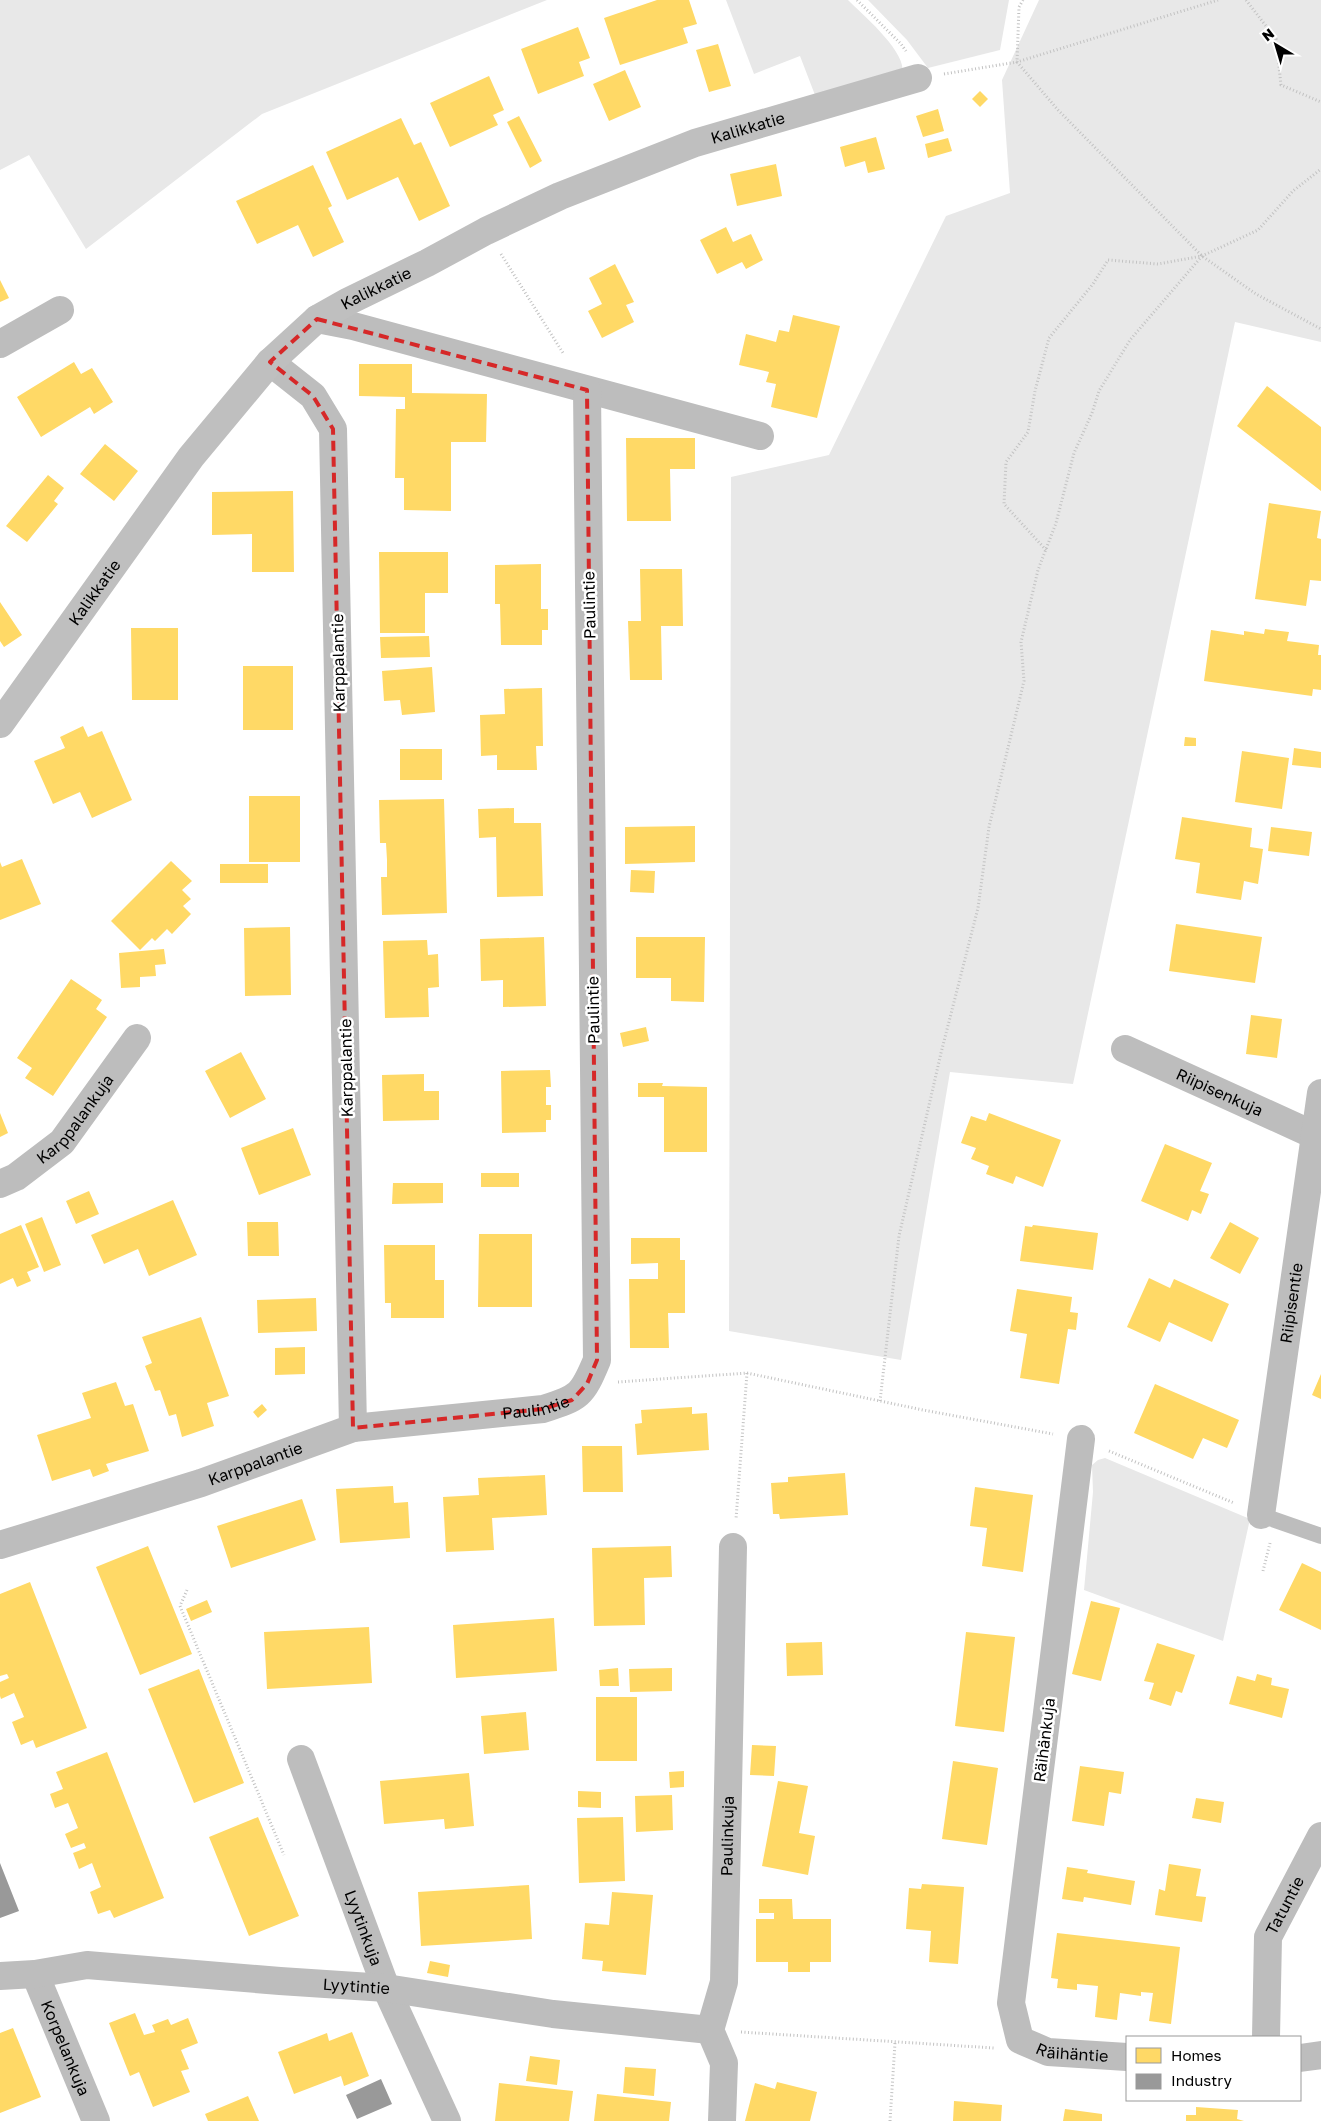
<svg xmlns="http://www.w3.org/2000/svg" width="1321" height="2121" viewBox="0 0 1321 2121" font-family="'Golos Text',sans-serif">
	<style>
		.green { fill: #e8e8e8 }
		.homes { fill: #ffd966 }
		.industry { fill: #999 }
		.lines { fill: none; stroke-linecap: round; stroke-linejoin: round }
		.path { stroke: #c2c2c2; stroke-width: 3; stroke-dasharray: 1 2.5; stroke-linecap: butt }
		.lane { stroke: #bdbdbd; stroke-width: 16 }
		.street { stroke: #bdbdbd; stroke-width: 28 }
		.secondary { stroke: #bfbfbf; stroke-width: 28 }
		.marked { fill: none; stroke: #d62828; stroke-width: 4; stroke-dasharray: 10 6; stroke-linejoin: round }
		.labels { text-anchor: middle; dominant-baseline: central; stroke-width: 5; stroke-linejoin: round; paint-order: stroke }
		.street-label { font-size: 16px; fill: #000; stroke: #fff }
	</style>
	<rect width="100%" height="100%" fill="#fff"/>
	<path class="green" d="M 0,0 L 547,0 L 262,114 L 86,249 L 29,155 L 0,170 Z
		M 726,0 L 848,0 C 862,14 908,53 902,73 L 815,95 L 800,56 L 754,74 Z
		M 868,0 L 1009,0 L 1000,50 L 928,68 L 907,40 Z
		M 1039,0 L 1321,0 L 1321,342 L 1235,322 L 1073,1084 L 950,1072 L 901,1360 L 729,1331 L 731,477 L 829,455 L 946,216 L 1010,193 L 1002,80 Z
		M 1105,1458 L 1250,1519 L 1223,1641 L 1084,1590 L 1093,1492 L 1092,1465 L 1098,1460 Z"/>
	<path class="homes" d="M 657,0 L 689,0 L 697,24 L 683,28 L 688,43 L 620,65 L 604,18 Z
		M 578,27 L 590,58 L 579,62 L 584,76 L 538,94 L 521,49 Z
		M 718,44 L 731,86 L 709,92 L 696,50 Z
		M 625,70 L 641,107 L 609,121 L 593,84 Z
		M 489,76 L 504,110 L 493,115 L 498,125 L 450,147 L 430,103 Z
		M 980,91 L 988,99 L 980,107 L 972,99 Z
		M 938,109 L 944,131 L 923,137 L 916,116 Z
		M 519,116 L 542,161 L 530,168 L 507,122 Z
		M 401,118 L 414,145 L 421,142 L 450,206 L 419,221 L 398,177 L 347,200 L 326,152 Z
		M 876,137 L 885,169 L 868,173 L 865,161 L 845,167 L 840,147 Z
		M 948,138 L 952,151 L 928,158 L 925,144 Z
		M 776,164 L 782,196 L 737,206 L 730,174 Z
		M 313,165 L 332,206 L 328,208 L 344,242 L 313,257 L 298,225 L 257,244 L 236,201 Z
		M 726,227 L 733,242 L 751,234 L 763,260 L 746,269 L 742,262 L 717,274 L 700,240 Z
		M 615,264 L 634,302 L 626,305 L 634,322 L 602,338 L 588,311 L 602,304 L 589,278 Z
		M 0,280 L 9,298 L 0,302 Z
		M 793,315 L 840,326 L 817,418 L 771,407 L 776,384 L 766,382 L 769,372 L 739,365 L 746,334 L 776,342 L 779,330 L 789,332 Z
		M 74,362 L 81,374 L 92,368 L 113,402 L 94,414 L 90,407 L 41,437 L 17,397 Z
		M 359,364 L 412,364 L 412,393 L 487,394 L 486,442 L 451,442 L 451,511 L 404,510 L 404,478 L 395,478 L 396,409 L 405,409 L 405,397 L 359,396 Z
		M 1267,386 L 1321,427 L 1321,491 L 1237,426 Z
		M 626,438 L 695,438 L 695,469 L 670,469 L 671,521 L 627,521 Z
		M 105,444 L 138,471 L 114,501 L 80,474 Z
		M 48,475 L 64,488 L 54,501 L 58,504 L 27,542 L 6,526 Z
		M 293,491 L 294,572 L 252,572 L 252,534 L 212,535 L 212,492 Z
		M 1269,503 L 1321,511 L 1317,538 L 1321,539 L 1321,581 L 1310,580 L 1306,606 L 1255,599 Z
		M 379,552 L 448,552 L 448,593 L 425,593 L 425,633 L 380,633 Z
		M 541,564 L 541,609 L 548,609 L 548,630 L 542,630 L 542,645 L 501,645 L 500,604 L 495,604 L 495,565 Z
		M 640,569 L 682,569 L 683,626 L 661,626 L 662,680 L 630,680 L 628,621 L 641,621 Z
		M 0,602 L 22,635 L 4,647 L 0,641 Z
		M 131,628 L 178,628 L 178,700 L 132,700 Z
		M 1265,629 L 1289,632 L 1287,641 L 1319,645 L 1318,655 L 1321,655 L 1321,690 L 1313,689 L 1312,696 L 1204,681 L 1211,630 L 1244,635 L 1244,631 L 1264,634 Z
		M 429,636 L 430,657 L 381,658 L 380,637 Z
		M 243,666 L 293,666 L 293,730 L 243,730 Z
		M 432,667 L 435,712 L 402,715 L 400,700 L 384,701 L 382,671 Z
		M 542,688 L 543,746 L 536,746 L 537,770 L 497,770 L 497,755 L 481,756 L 480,715 L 505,714 L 504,689 Z
		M 83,726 L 88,737 L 102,731 L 132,800 L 92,818 L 80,792 L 53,804 L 34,761 L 65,748 L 60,737 Z
		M 1185,737 L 1196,738 L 1196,746 L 1184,746 Z
		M 1294,748 L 1321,752 L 1321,768 L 1292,765 Z
		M 400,749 L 442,749 L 442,780 L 400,780 Z
		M 1242,751 L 1289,758 L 1282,809 L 1235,802 Z
		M 249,796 L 300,796 L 300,862 L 249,862 Z
		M 444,799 L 447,913 L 382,915 L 381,877 L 387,877 L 387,860 L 386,843 L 380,843 L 379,800 Z
		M 514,808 L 514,823 L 541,823 L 543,896 L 497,897 L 496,837 L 479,838 L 478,809 Z
		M 1182,817 L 1252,828 L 1250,847 L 1263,849 L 1258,884 L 1244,881 L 1241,900 L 1196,893 L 1200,863 L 1175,859 Z
		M 695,826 L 695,862 L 625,864 L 625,827 Z
		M 1271,827 L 1312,832 L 1309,856 L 1268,851 Z
		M 22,859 L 41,904 L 0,920 L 0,862 L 2,867 Z
		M 171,861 L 192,881 L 182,890 L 191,899 L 183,906 L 191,914 L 172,934 L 167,929 L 155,941 L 152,938 L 140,950 L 111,921 Z
		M 220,864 L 268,864 L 268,883 L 220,883 Z
		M 631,870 L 655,871 L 654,893 L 630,892 Z
		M 1176,924 L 1262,937 L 1255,983 L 1169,971 Z
		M 290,927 L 291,995 L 245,996 L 244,928 Z
		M 544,937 L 546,1006 L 503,1007 L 503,980 L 481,981 L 480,939 Z
		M 636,937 L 705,937 L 704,1002 L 671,1001 L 671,978 L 636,978 Z
		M 427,940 L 428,955 L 438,954 L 439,987 L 428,988 L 429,1017 L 385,1018 L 383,941 Z
		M 164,949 L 166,964 L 155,965 L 156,976 L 140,977 L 140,987 L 121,988 L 119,953 Z
		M 71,979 L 102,1000 L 96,1009 L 107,1017 L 53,1096 L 25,1078 L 32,1068 L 17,1058 Z
		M 1251,1015 L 1282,1019 L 1277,1058 L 1246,1054 Z
		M 646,1027 L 649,1041 L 623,1047 L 620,1033 Z
		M 241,1052 L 266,1099 L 230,1118 L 205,1071 Z
		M 550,1070 L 551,1087 L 546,1087 L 546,1105 L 551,1105 L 551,1120 L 546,1120 L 546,1132 L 502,1133 L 501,1071 Z
		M 424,1074 L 424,1091 L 439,1091 L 439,1120 L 383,1121 L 382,1075 Z
		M 638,1083 L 663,1083 L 662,1086 L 707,1087 L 707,1152 L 664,1152 L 664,1097 L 638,1097 Z
		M 0,1113 L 8,1133 L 0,1137 Z
		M 989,1113 L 1061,1140 L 1043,1187 L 1016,1176 L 1013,1184 L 986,1174 L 989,1166 L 971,1159 L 976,1148 L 961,1143 L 971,1116 L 986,1121 Z
		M 293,1128 L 311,1175 L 259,1195 L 241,1148 Z
		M 1165,1144 L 1212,1163 L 1200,1191 L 1209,1194 L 1201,1214 L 1192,1210 L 1188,1221 L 1141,1201 Z
		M 481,1173 L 519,1173 L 519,1187 L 481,1187 Z
		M 393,1183 L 443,1183 L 443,1203 L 392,1204 Z
		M 89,1191 L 99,1214 L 76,1224 L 66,1201 Z
		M 173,1200 L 197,1255 L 149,1276 L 138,1249 L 104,1264 L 91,1235 Z
		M 42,1217 L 61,1265 L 44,1272 L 25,1224 Z
		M 247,1222 L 278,1222 L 279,1256 L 248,1256 Z
		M 1230,1222 L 1259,1238 L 1240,1274 L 1210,1258 Z
		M 21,1225 L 39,1267 L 27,1272 L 31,1281 L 17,1287 L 13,1278 L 0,1284 L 0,1234 Z
		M 1033,1225 L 1098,1233 L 1093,1270 L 1020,1261 L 1025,1226 L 1032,1227 Z
		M 479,1234 L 532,1234 L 532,1307 L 478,1307 Z
		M 631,1238 L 680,1238 L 680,1260 L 685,1260 L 685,1313 L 668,1313 L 669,1348 L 630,1348 L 629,1279 L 658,1279 L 658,1263 L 631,1264 Z
		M 384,1245 L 435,1245 L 435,1280 L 444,1280 L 444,1318 L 391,1318 L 391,1303 L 385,1303 Z
		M 1149,1278 L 1170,1288 L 1174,1279 L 1229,1304 L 1212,1342 L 1169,1322 L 1160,1342 L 1127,1327 Z
		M 1017,1289 L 1072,1297 L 1070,1312 L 1078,1313 L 1076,1330 L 1068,1329 L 1059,1384 L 1020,1378 L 1027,1334 L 1010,1331 Z
		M 316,1298 L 317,1331 L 258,1333 L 257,1300 Z
		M 201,1317 L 229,1396 L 207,1403 L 214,1426 L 182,1437 L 176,1414 L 169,1416 L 160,1390 L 155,1391 L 145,1366 L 152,1363 L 142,1337 Z
		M 305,1347 L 305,1374 L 275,1375 L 275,1348 Z
		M 1321,1374 L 1321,1399 L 1312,1395 Z
		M 116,1382 L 125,1406 L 133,1404 L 149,1451 L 106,1464 L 109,1471 L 93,1477 L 90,1469 L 52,1481 L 37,1435 L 91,1418 L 82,1393 Z
		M 1155,1384 L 1239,1420 L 1227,1448 L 1203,1438 L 1193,1459 L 1134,1433 Z
		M 262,1404 L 267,1410 L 258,1418 L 253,1412 Z
		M 692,1407 L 692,1414 L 707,1413 L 709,1450 L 637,1455 L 635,1424 L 642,1423 L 641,1410 Z
		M 582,1446 L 622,1446 L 623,1492 L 583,1492 Z
		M 845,1473 L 848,1515 L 780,1519 L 779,1514 L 773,1514 L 771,1483 L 788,1482 L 788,1477 Z
		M 545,1475 L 547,1515 L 492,1518 L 494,1550 L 446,1552 L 443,1497 L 479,1495 L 478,1478 Z
		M 393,1486 L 394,1503 L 408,1502 L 410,1538 L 340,1543 L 336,1489 Z
		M 975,1487 L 1033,1495 L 1023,1572 L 982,1566 L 987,1528 L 970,1526 Z
		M 302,1499 L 316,1540 L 231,1568 L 217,1526 Z
		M 148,1546 L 192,1654 L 140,1675 L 96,1567 Z
		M 671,1546 L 672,1577 L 644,1578 L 645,1625 L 594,1626 L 592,1548 Z
		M 1302,1563 L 1321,1572 L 1321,1630 L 1279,1610 Z
		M 30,1582 L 87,1728 L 36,1748 L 33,1740 L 21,1745 L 12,1722 L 24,1717 L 14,1693 L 1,1699 L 0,1696 L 0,1682 L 9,1678 L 7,1674 L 0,1676 L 0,1594 Z
		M 207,1600 L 212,1612 L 191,1621 L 186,1609 Z
		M 1091,1601 L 1120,1608 L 1101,1681 L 1072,1674 Z
		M 554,1618 L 557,1671 L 456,1678 L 453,1625 Z
		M 369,1627 L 372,1683 L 267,1689 L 264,1632 Z
		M 966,1632 L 1015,1637 L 1004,1732 L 955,1726 Z
		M 822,1642 L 823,1675 L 787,1676 L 786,1643 Z
		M 1157,1643 L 1195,1655 L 1182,1693 L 1176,1691 L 1171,1706 L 1149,1699 L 1154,1683 L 1144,1681 Z
		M 618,1668 L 619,1686 L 600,1686 L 599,1670 Z
		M 672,1668 L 672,1691 L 630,1692 L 629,1669 Z
		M 199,1669 L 244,1783 L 194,1803 L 148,1689 Z
		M 1257,1674 L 1272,1678 L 1271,1685 L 1289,1689 L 1282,1718 L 1229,1704 L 1237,1676 L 1255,1681 Z
		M 596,1697 L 637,1697 L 637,1761 L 596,1761 Z
		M 526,1712 L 529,1750 L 484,1754 L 481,1716 Z
		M 752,1745 L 776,1746 L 774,1776 L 750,1775 Z
		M 107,1752 L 164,1898 L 114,1918 L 110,1910 L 98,1914 L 90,1892 L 101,1887 L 92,1863 L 79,1869 L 73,1853 L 86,1848 L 84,1843 L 71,1848 L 65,1834 L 78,1828 L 68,1803 L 55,1808 L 50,1794 L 63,1789 L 56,1772 Z
		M 953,1761 L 998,1768 L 987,1845 L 942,1839 Z
		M 1080,1766 L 1124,1772 L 1121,1794 L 1109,1792 L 1104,1826 L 1072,1821 Z
		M 684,1771 L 684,1787 L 670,1788 L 669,1772 Z
		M 469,1773 L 474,1826 L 445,1829 L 444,1819 L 384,1824 L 380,1781 Z
		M 778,1781 L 808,1786 L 799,1833 L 815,1836 L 808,1875 L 762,1866 Z
		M 578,1791 L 601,1792 L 601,1808 L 578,1807 Z
		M 672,1795 L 673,1830 L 636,1832 L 635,1796 Z
		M 1196,1798 L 1224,1802 L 1221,1823 L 1192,1818 Z
		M 258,1817 L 299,1916 L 249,1936 L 209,1837 Z
		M 623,1817 L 625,1881 L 579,1883 L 577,1818 Z
		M 1169,1864 L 1201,1869 L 1196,1896 L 1206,1897 L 1202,1922 L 1155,1915 L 1159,1889 L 1165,1891 Z
		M 1067,1867 L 1088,1870 L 1087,1873 L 1135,1881 L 1131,1905 L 1084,1897 L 1083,1902 L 1062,1899 Z
		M 922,1884 L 964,1887 L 958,1964 L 929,1962 L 931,1931 L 906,1929 L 909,1888 L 921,1889 Z
		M 529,1885 L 532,1939 L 421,1946 L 418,1892 Z
		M 612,1892 L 653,1895 L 646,1975 L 602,1971 L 603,1961 L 582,1959 L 585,1923 L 609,1925 Z
		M 759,1899 L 792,1899 L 793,1919 L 831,1919 L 831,1962 L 810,1962 L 810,1972 L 788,1972 L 788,1962 L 756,1962 L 756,1919 L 774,1919 L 774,1913 L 759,1913 Z
		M 1057,1933 L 1180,1947 L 1171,2024 L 1149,2021 L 1153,1993 L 1141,1992 L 1141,1996 L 1120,1993 L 1117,2020 L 1095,2017 L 1098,1986 L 1077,1984 L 1077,1990 L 1057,1988 L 1058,1979 L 1051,1978 Z
		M 430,1961 L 450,1965 L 448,1977 L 427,1973 Z
		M 135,2013 L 144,2035 L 155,2032 L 152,2025 L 168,2019 L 171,2025 L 188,2018 L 198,2043 L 181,2050 L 189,2069 L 181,2071 L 190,2092 L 153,2107 L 139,2072 L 130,2076 L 109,2023 Z
		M 13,2028 L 41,2097 L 0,2113 L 0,2033 Z
		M 352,2032 L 369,2076 L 344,2086 L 341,2076 L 294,2094 L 278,2052 L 327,2033 L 329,2041 Z
		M 530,2056 L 560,2060 L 557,2085 L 526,2081 Z
		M 625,2067 L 656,2069 L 654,2096 L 623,2093 Z
		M 777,2082 L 817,2092 L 810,2121 L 745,2121 L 755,2083 L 775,2089 Z
		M 499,2083 L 573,2091 L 569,2121 L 495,2121 Z
		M 597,2094 L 671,2102 L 669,2121 L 594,2121 Z
		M 248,2096 L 259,2121 L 208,2121 L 205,2114 Z
		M 954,2101 L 1002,2105 L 1001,2121 L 953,2121 Z
		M 1196,2107 L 1238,2110 L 1237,2119 L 1244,2121 L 1186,2121 L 1186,2115 L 1196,2115 Z
		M 1065,2109 L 1102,2114 L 1102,2121 L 1063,2121 Z"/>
	<path class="industry" d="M 0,1863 L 19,1911 L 0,1918 Z
		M 381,2079 L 392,2104 L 357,2119 L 346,2095 Z"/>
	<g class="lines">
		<path class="path" d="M 857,0 L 901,44 L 906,51
			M 1023,0 L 1019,7 L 1017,62 L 1058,110 L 1202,256 L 1256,294 L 1321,329
			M 1246,0 L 1276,39 L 1281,85 L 1321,102
			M 944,74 L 1017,62 L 1218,0
			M 501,254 L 563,353
			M 1046,550 L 1004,504 L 1006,462 L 1028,432 L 1035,391 L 1049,338 L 1093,284 L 1108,260 L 1158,264 L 1202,256 L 1258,230 L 1293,191 L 1321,169
			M 747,1373 L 923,1410 L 1053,1434
			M 618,1382 L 747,1373 L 736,1519
			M 880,1401 L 899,1236 L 941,1053 L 978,908 L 989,827 L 1024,681 L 1021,642 L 1038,570 L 1056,523 L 1074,453 L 1092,413 L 1099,391 L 1130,340 L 1202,256
			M 1109,1451 L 1234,1503
			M 1263,1571 L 1270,1543
			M 187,1590 L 180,1606 L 284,1855
			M 741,2032 L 994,2048
			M 890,2121 L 895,2043"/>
		<path class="lane" d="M 1261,1515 L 1321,1536"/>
		<g class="street">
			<path d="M 317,319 L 353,326 L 760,436"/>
			<path d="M 0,344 L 60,310"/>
			<path id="s1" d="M 1125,1049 L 1314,1135"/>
			<path id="s2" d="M 0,1184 L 16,1177 L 62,1142 L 137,1038"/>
			<path id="s3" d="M 353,1428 L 543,1409 C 580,1397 582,1396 597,1360 L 587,390"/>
			<path id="s4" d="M 1081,1439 L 1011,2003 L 1020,2040 L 1048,2052 L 1127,2057"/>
			<path id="s5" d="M 1261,1515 L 1321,1093"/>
			<path id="s6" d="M 0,1545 L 201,1483 L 353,1428 L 333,429 L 313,396 L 270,362"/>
			<path id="s7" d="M 301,1759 L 386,1988 L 447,2121"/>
			<path id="s8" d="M 35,1974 L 96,2121"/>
			<path id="s9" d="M 0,1976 L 35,1974 L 87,1965 L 280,1981 L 386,1988 L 553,2014 L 710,2030"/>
			<path id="s10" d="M 1266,2037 L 1268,1937 L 1321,1836"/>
			<path d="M 1300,2058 L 1321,2055"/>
			<path id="s11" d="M 722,2121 L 724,2063 L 710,2030 L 724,1982 L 733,1547"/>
		</g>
		<path class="secondary" id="s12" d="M 0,724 L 191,457 L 270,362 L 317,319 L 349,301 L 427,263 L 486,231 L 560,196 L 695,143 L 918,78"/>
	</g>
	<path class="marked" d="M 317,319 L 587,390 L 597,1360 L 587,1384 L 572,1400 L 543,1409 L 353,1428 L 333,429 L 313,396 L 270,362 Z"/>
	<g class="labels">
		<g class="street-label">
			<text stroke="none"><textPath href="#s12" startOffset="988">Kalikkatie</textPath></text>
			<text stroke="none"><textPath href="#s12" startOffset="582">Kalikkatie</textPath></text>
			<text stroke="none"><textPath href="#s12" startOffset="162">Kalikkatie</textPath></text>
			<text transform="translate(589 605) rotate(-91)">Paulintie</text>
			<text transform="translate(338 663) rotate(-91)">Karppalantie</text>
			<text transform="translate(593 1010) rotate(-91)">Paulintie</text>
			<text transform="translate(346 1068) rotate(-91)">Karppalantie</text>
			<text stroke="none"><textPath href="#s1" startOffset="104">Riipisenkuja</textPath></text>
			<text stroke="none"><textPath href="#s2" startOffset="101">Karppalankuja</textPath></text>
			<text stroke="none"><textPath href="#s5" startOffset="214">Riipisentie</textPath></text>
			<text stroke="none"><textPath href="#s3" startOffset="184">Paulintie</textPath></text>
			<text stroke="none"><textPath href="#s6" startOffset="268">Karppalantie</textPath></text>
			<text transform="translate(1044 1740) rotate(-83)">Räihänkuja</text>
			<text stroke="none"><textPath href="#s11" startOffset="290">Paulinkuja</textPath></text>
			<text stroke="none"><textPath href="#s10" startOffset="136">Tatuntie</textPath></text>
			<text stroke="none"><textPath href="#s7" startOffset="180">Lyytinkuja</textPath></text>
			<text stroke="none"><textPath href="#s9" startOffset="358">Lyytintie</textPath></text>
			<text stroke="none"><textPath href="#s8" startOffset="80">Korpelankuja</textPath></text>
			<text stroke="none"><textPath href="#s4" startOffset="661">Räihäntie</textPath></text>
		</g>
	</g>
	<rect x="1126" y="2036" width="175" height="65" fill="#ffffff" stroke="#999999"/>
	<rect x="1136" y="2048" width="25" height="15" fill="#ffd966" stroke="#999999"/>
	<text x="1171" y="2061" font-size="15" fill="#000000">Homes</text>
	<rect x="1136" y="2074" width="25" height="15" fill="#999999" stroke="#999999"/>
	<text x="1171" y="2086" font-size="15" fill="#000000">Industry</text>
	<g transform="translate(1276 45) rotate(322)" stroke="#ffffff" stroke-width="4" paint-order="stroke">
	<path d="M0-4L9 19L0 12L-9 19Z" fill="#000000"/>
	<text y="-8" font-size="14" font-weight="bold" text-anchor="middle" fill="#000000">N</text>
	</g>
</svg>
